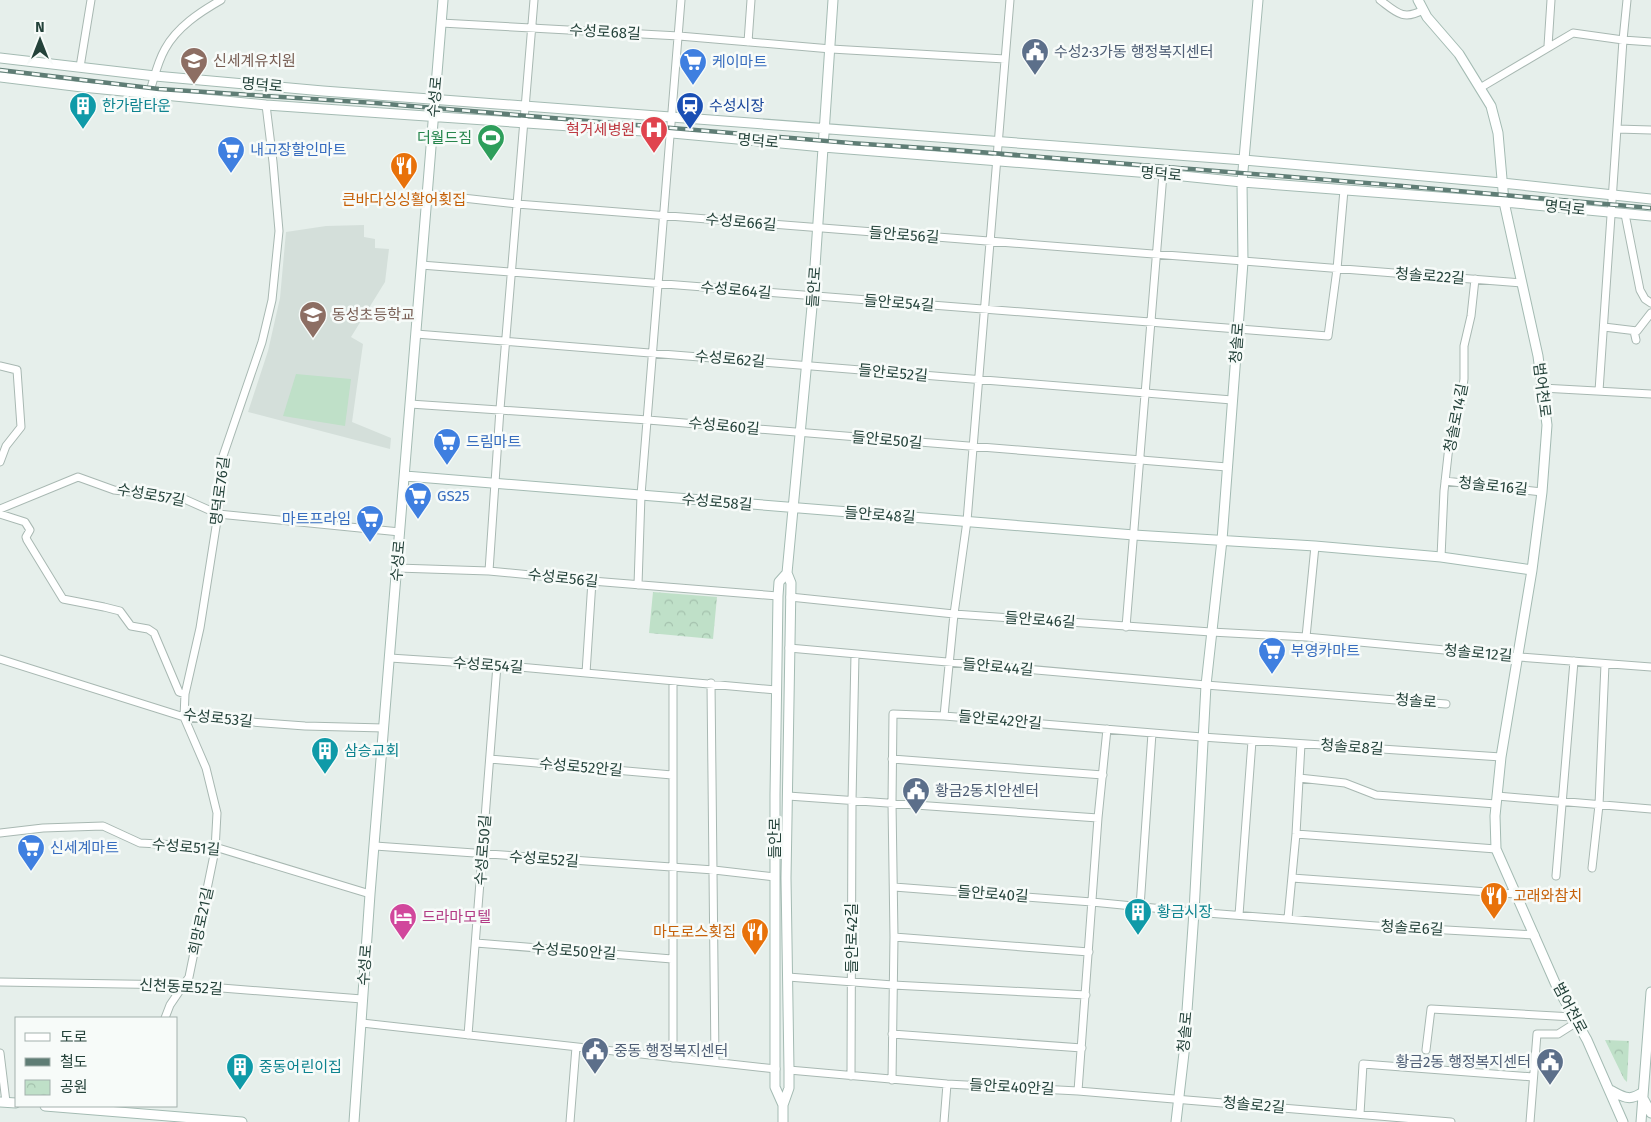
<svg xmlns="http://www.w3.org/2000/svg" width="1651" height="1122" viewBox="0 0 1651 1122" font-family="'Fira Sans','Noto Sans KR',sans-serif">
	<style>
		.built { fill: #d4dfda }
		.grass { fill: #bfe0c8 }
		.park { fill: url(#park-crowns) }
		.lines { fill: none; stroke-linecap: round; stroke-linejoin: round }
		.street-casing { stroke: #a8b8b2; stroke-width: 9 }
		.secondary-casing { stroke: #a4bbb3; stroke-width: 11 }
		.street { stroke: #fff; stroke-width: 7 }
		.secondary { stroke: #fff; stroke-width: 9 }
		.rail-casing { stroke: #5f7d75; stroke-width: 4.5 }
		.rail { stroke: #f7fbf9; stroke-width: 2.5; stroke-dasharray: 8; stroke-linecap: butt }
		.labels { text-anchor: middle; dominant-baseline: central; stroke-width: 5; stroke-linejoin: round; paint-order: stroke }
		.street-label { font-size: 15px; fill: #24423a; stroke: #f7fbf9 }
		.service-label { font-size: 15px; fill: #4e5e75; stroke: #f7fbf9; text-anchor: start }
		.education-label { font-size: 15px; fill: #785e54; stroke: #f7fbf9; text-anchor: start }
		.shop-label { font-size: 15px; fill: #366cbe; stroke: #f7fbf9; text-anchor: start }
		.culture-label { font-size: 15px; fill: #0d838f; stroke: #f7fbf9; text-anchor: start }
		.transit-label { font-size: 15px; fill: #164399; stroke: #f7fbf9; text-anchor: start }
		.health-label { font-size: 15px; fill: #be3a42; stroke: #f7fbf9; text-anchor: end }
		.leisure-label { font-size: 15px; fill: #27864d; stroke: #f7fbf9; text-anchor: end }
		.food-label { font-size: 15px; fill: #c56008; stroke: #f7fbf9 }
		.hotel-label { font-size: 15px; fill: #b23c85; stroke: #f7fbf9; text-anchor: start }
	</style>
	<defs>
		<pattern id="park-crowns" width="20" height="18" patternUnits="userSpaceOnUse" patternTransform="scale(1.25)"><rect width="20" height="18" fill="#bfe0c8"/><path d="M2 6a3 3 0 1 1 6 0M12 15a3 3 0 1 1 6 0" fill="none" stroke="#a4c1ad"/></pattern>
	</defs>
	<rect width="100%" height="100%" fill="#e6efeb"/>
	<path class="built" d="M 364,225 L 364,237 L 375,239 L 375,248 L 389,249 L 385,282 L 351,337 L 363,344 L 352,422 L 391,438 L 390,449 L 248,412 L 268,351 L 280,298 L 286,232 L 326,226 Z"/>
	<path class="grass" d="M 296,374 L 351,379 L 345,426 L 283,416 Z"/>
	<path class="park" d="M 653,592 L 717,597 L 713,639 L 649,633 Z
		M 1605,1040 L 1629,1041 L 1627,1082 L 1624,1079 Z"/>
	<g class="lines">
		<defs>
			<path id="street" d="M 1380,0 C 1396,12 1403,21 1423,10
				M 441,23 L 679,36 L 831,49 L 1005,59
				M 748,42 L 751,0
				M 1548,46 L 1551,0
				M 80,67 L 91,0
				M 1480,88 L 1573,33 L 1623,40 L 1651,42
				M 149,94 C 154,79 157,63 165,49 C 177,27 200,12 221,0
				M 1617,129 L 1651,130
				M 427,194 L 517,204 L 1522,283
				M 1625,214 L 1640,290 L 1645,299 L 1651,303
				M 421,265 L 1328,336 L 1337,269 L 1344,190
				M 1604,327 L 1637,331 L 1651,313
				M 1634,331 L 1636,340
				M 416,334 L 1232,400
				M 0,366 L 17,370 L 21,427 L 6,446 L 0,462
				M 1542,388 L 1651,394
				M 1599,391 L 1623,40 L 1627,0
				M 410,404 L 648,420 L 1227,467
				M 1445,481 L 1542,492
				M 0,509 L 78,477 L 114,490 L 182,498 L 218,514 L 400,532
				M 0,514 L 25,522 L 30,530 L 26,537 L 27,540 L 63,599 L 104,607 L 120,611 L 131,626 L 148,629 L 154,633 L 179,692 L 185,694
				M 1441,557 L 1444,491 L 1449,446 L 1452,429 L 1461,401 L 1464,379 L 1464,346 L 1471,316 L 1475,279
				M 397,568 L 489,571 L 592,581 L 778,596
				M 489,571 L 500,409 L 534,0
				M 638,585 L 641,495 L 681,0
				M 790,597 L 954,614 L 1211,632 L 1306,637 L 1519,657 L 1651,667
				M 1126,627 L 1163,174
				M 1306,637 L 1315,546
				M 789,648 L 1206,685 L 1446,704
				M 390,658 L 497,665 L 776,690
				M 0,659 L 184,717 L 305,726 L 384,728
				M 586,673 L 592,581
				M 711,683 L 715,1062
				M 944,716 L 954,614 L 967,521 L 1010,0
				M 490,759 L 672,775
				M 892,759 L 1103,775
				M 1299,778 L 1345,783 L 1376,795 L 1496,804
				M 788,796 L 1098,818
				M 1497,796 L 1651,809
				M 0,833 L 43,828 L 103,826 L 140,843 L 215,847 L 370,894
				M 1296,834 L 1496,849
				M 375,846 L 714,870 L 775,877
				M 1592,868 L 1599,805 L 1605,664
				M 1556,876 L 1574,661
				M 1292,878 L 1516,894
				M 894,887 L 1092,902 L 1194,912 L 1376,926 L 1535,935
				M 1140,907 L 1152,733
				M 1239,915 L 1252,741
				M 1288,918 L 1296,834 L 1301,744
				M 894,937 L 1089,952
				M 476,943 L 672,959
				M 788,977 L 893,985 L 1086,995
				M 0,982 L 184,985 L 362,999
				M 165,1018 L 170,1005 L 189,977 L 215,850 L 217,813 L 206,768 L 184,717 L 185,694 L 200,628 L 218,514 L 223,456 L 262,342 L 272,300 L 279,231 L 273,162 L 266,105
				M 362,1023 L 776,1069
				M 892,1034 L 1082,1048
				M 468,1035 L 497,665
				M 1426,1050 L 1431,1009 L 1573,1017
				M 0,1053 L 6,1102
				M 673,1058 L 673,681
				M 789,1070 L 947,1084 L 1078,1091 L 1451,1122
				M 851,1076 L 852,801 L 855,654
				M 892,1080 L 894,937 L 892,803 L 893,714 L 944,716 L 1202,737 L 1501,757
				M 1078,1091 L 1098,818 L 1107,729
				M 1360,1114 L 1363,1064 L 1533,1077
				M 570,1122 L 576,1047
				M 944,1122 L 947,1084
				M 1530,1122 L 1537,1034 L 1558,1034 L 1577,1022"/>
			<path id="secondary" d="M 1418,0 L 1427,17 L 1459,54 L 1491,106 L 1498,133 L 1504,202 L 1538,356 L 1547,425 L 1542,492 L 1532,570 L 1501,757 L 1495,816 L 1496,849 L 1556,985 L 1587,1040 L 1623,1122
				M 0,58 L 155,76 L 323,91 L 1244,160 L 1502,183 L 1651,199
				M 0,77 L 82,87 L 266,105 L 672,133 L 823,147 L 1163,174 L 1242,182 L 1504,202 L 1651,216
				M 405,476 L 1134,535 L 1315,546 L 1441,557 L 1532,570
				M 1610,1090 C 1624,1097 1629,1102 1643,1092
				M 1644,1100 L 1651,1113
				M 0,1102 L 16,1103
				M 783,1105 L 789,1088 L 789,1070 L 786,878 L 791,583 L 787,573 L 813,296 L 833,0
				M 45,1106 L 242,1122
				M 354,1122 L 370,894 L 443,0
				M 783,1122 L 783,1105 L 775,1087 L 775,795 L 778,596 L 779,582 L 787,573
				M 1176,1122 L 1184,1053 L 1194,912 L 1206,685 L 1222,540 L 1243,262 L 1242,182 L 1258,0
				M 1641,1122 L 1651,992"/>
		</defs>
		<use href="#street" class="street-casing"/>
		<use href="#secondary" class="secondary-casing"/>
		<use href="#street" class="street"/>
		<use href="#secondary" class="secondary"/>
		<defs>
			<path id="rail" d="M 0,70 L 159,89 L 375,103 L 850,143 L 954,150 L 1391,185 L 1651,208"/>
		</defs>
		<use href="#rail" class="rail-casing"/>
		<use href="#rail" class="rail"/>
	</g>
	<defs>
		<symbol id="civic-pin" viewBox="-11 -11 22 30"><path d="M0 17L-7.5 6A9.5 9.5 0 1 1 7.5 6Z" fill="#5c6f8a" stroke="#f7fbf9"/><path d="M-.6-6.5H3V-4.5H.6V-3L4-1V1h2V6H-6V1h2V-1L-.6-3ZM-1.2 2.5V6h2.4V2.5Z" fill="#fff"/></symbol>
		<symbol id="school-pin" viewBox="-11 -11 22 30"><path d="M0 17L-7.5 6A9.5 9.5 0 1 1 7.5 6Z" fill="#8d6e63" stroke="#f7fbf9"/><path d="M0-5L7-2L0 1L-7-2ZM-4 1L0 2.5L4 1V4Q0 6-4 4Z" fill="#fff"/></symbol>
		<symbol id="supermarket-pin" viewBox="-11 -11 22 30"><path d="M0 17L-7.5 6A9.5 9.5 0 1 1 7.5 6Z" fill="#3f7fe0" stroke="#f7fbf9"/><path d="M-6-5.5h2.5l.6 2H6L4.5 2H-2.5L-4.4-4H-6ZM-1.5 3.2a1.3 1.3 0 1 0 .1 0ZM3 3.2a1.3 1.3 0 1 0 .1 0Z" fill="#fff"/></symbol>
		<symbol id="building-pin" viewBox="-11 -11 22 30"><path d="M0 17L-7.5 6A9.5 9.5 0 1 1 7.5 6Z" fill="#0f9aa8" stroke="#f7fbf9"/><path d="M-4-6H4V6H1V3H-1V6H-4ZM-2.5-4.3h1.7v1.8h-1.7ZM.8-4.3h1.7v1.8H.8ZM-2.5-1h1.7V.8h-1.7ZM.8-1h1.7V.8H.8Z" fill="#fff"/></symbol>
		<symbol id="station-pin" viewBox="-11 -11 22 30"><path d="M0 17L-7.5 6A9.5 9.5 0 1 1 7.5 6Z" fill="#1a4fb4" stroke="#f7fbf9"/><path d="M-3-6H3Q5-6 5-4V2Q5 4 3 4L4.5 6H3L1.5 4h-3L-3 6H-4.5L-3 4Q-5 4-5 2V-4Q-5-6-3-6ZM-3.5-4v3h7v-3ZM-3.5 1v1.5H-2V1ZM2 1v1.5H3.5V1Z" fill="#fff"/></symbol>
		<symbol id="hospital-pin" viewBox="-11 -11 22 30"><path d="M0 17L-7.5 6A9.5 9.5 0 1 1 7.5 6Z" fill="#e0444e" stroke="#f7fbf9"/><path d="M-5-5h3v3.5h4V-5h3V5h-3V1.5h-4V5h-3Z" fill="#fff"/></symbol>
		<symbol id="stadium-pin" viewBox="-11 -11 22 30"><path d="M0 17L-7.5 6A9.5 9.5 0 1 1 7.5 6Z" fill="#2e9e5b" stroke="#f7fbf9"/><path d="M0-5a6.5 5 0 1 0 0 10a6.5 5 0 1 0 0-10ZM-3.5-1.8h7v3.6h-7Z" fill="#fff"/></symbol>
		<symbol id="restaurant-pin" viewBox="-11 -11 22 30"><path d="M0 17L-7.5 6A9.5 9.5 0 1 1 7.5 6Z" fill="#e8710a" stroke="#f7fbf9"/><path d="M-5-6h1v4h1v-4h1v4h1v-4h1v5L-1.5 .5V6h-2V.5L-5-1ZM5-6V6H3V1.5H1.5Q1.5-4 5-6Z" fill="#fff"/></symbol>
		<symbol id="hotel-pin" viewBox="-11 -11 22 30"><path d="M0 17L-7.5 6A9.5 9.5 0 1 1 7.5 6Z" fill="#d1479c" stroke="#f7fbf9"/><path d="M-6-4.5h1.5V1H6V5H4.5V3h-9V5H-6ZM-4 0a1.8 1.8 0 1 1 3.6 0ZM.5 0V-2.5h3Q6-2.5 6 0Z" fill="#fff"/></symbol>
	</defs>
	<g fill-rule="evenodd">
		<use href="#civic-pin" x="1019" y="36" width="32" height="43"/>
		<use href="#school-pin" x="178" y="45" width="32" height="43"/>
		<use href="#supermarket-pin" x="677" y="46" width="32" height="43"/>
		<use href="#building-pin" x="67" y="90" width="32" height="43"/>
		<use href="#station-pin" x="674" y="90" width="32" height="43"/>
		<use href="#hospital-pin" x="638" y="114" width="32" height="43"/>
		<use href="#stadium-pin" x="475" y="122" width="32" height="43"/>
		<use href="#supermarket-pin" x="215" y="134" width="32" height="43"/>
		<use href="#restaurant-pin" x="388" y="150" width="32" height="43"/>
		<use href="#school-pin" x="297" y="299" width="32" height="43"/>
		<use href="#supermarket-pin" x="431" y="426" width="32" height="43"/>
		<use href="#supermarket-pin" x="402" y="480" width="32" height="43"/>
		<use href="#supermarket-pin" x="354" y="503" width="32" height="43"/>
		<use href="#supermarket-pin" x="1256" y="635" width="32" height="43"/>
		<use href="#building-pin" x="309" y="735" width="32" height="43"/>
		<use href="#civic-pin" x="900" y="775" width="32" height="43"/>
		<use href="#supermarket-pin" x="15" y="832" width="32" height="43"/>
		<use href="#restaurant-pin" x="1478" y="880" width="32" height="43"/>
		<use href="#building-pin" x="1122" y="896" width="32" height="43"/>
		<use href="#hotel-pin" x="387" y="901" width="32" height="43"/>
		<use href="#restaurant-pin" x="739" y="916" width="32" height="43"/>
		<use href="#civic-pin" x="579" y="1035" width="32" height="43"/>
		<use href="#civic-pin" x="1534" y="1046" width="32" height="43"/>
		<use href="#building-pin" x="224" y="1051" width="32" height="43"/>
	</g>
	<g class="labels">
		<g class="street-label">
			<text transform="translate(605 32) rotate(3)">수성로68길</text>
			<text transform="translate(262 85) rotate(5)">명덕로</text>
			<text transform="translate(435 97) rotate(-85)">수성로</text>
			<text transform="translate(758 141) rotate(5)">명덕로</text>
			<text transform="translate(1161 174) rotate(5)">명덕로</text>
			<text transform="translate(1565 208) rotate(6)">명덕로</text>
			<text transform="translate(741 222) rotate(5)">수성로66길</text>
			<text transform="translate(904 235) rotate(4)">들안로56길</text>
			<text transform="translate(1430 276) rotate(4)">청솔로22길</text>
			<text transform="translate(814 287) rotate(-86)">들안로</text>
			<text transform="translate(736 290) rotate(5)">수성로64길</text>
			<text transform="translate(899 303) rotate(4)">들안로54길</text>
			<text transform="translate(1237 343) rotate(-86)">청솔로</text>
			<text transform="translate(730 359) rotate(5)">수성로62길</text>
			<text transform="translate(893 373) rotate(5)">들안로52길</text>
			<text transform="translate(1542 390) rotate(83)">범어천로</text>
			<text transform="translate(1456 418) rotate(-79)">청솔로14길</text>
			<text transform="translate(724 426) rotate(5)">수성로60길</text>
			<text transform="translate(887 440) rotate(5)">들안로50길</text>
			<text transform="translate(1493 486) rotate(6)">청솔로16길</text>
			<text transform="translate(220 491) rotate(-83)">명덕로76길</text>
			<text transform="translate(151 495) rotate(10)">수성로57길</text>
			<text transform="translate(717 502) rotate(5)">수성로58길</text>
			<text transform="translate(880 515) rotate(4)">들안로48길</text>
			<text transform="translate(398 561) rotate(-85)">수성로</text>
			<text transform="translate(563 578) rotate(6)">수성로56길</text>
			<text transform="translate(1040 620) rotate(4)">들안로46길</text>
			<text transform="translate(1478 653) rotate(5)">청솔로12길</text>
			<text transform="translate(488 665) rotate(4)">수성로54길</text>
			<text transform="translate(998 667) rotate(5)">들안로44길</text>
			<text transform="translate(1416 701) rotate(4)">청솔로</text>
			<text transform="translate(218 718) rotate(6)">수성로53길</text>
			<text transform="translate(1000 720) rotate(5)">들안로42안길</text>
			<text transform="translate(1352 747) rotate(4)">청솔로8길</text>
			<text transform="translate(581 767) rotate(5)">수성로52안길</text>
			<text transform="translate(775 838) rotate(-90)">들안로</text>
			<text transform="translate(186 847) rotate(5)">수성로51길</text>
			<text transform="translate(483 850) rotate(-86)">수성로50길</text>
			<text transform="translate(544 859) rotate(4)">수성로52길</text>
			<text transform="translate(993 894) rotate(4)">들안로40길</text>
			<text transform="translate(201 921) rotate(-78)">희망로21길</text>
			<text transform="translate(1412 928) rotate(3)">청솔로6길</text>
			<text transform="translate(852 938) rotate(-90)">들안로42길</text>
			<text transform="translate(574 951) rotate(4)">수성로50안길</text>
			<text transform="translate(365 965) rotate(-86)">수성로</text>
			<text transform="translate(181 987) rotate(3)">신천동로52길</text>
			<text transform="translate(1570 1008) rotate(62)">범어천로</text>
			<text transform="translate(1185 1032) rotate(-85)">청솔로</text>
			<text transform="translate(1012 1087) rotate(3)">들안로40안길</text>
			<text transform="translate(1254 1105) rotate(5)">청솔로2길</text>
		</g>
		<g class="service-label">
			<text x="1054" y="52">수성2·3가동 행정복지센터</text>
			<text x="935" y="791">황금2동치안센터</text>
			<text x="614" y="1051">중동 행정복지센터</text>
			<text x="1531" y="1062" text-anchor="end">황금2동 행정복지센터</text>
		</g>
		<g class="education-label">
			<text x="213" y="61">신세계유치원</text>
			<text x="332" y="315">동성초등학교</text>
		</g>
		<g class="shop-label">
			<text x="712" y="62">케이마트</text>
			<text x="250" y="150">내고장할인마트</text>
			<text x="466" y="442">드림마트</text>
			<text x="437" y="496">GS25</text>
			<text x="351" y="519" text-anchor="end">마트프라임</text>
			<text x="1291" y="651">부영카마트</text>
			<text x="50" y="848">신세계마트</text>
		</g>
		<g class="culture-label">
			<text x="102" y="106">한가람타운</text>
			<text x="344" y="751">삼승교회</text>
			<text x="1157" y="912">황금시장</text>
			<text x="259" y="1067">중동어린이집</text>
		</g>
		<g class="transit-label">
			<text x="709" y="106">수성시장</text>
		</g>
		<g class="health-label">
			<text x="635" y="130">혁거세병원</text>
		</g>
		<g class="leisure-label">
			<text x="472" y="138">더월드짐</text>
		</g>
		<g class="food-label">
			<text x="404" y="200">큰바다싱싱활어횟집</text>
			<text x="1513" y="896" text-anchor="start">고래와참치</text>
			<text x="736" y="932" text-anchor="end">마도로스횟집</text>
		</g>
		<g class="hotel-label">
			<text x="422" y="917">드라마모텔</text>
		</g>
	</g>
	<rect x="15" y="1017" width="162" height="90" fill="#f7fbf9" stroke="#a3b1ad"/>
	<rect x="25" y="1033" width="25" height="8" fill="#ffffff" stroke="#a3b1ad"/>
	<text x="60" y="1042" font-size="15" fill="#24423a">도로</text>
	<rect x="25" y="1058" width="25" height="8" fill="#5f7d75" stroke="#a3b1ad"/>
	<text x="60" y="1067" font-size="15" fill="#24423a">철도</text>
	<rect x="25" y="1080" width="25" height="15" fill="url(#park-crowns)" stroke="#a3b1ad"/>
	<text x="60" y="1092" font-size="15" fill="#24423a">공원</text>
	<g transform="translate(40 40)" stroke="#f7fbf9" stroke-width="4" paint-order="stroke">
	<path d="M0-4L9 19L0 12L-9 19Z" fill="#24423a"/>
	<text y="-8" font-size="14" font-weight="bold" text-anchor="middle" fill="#24423a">N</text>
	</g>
</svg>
